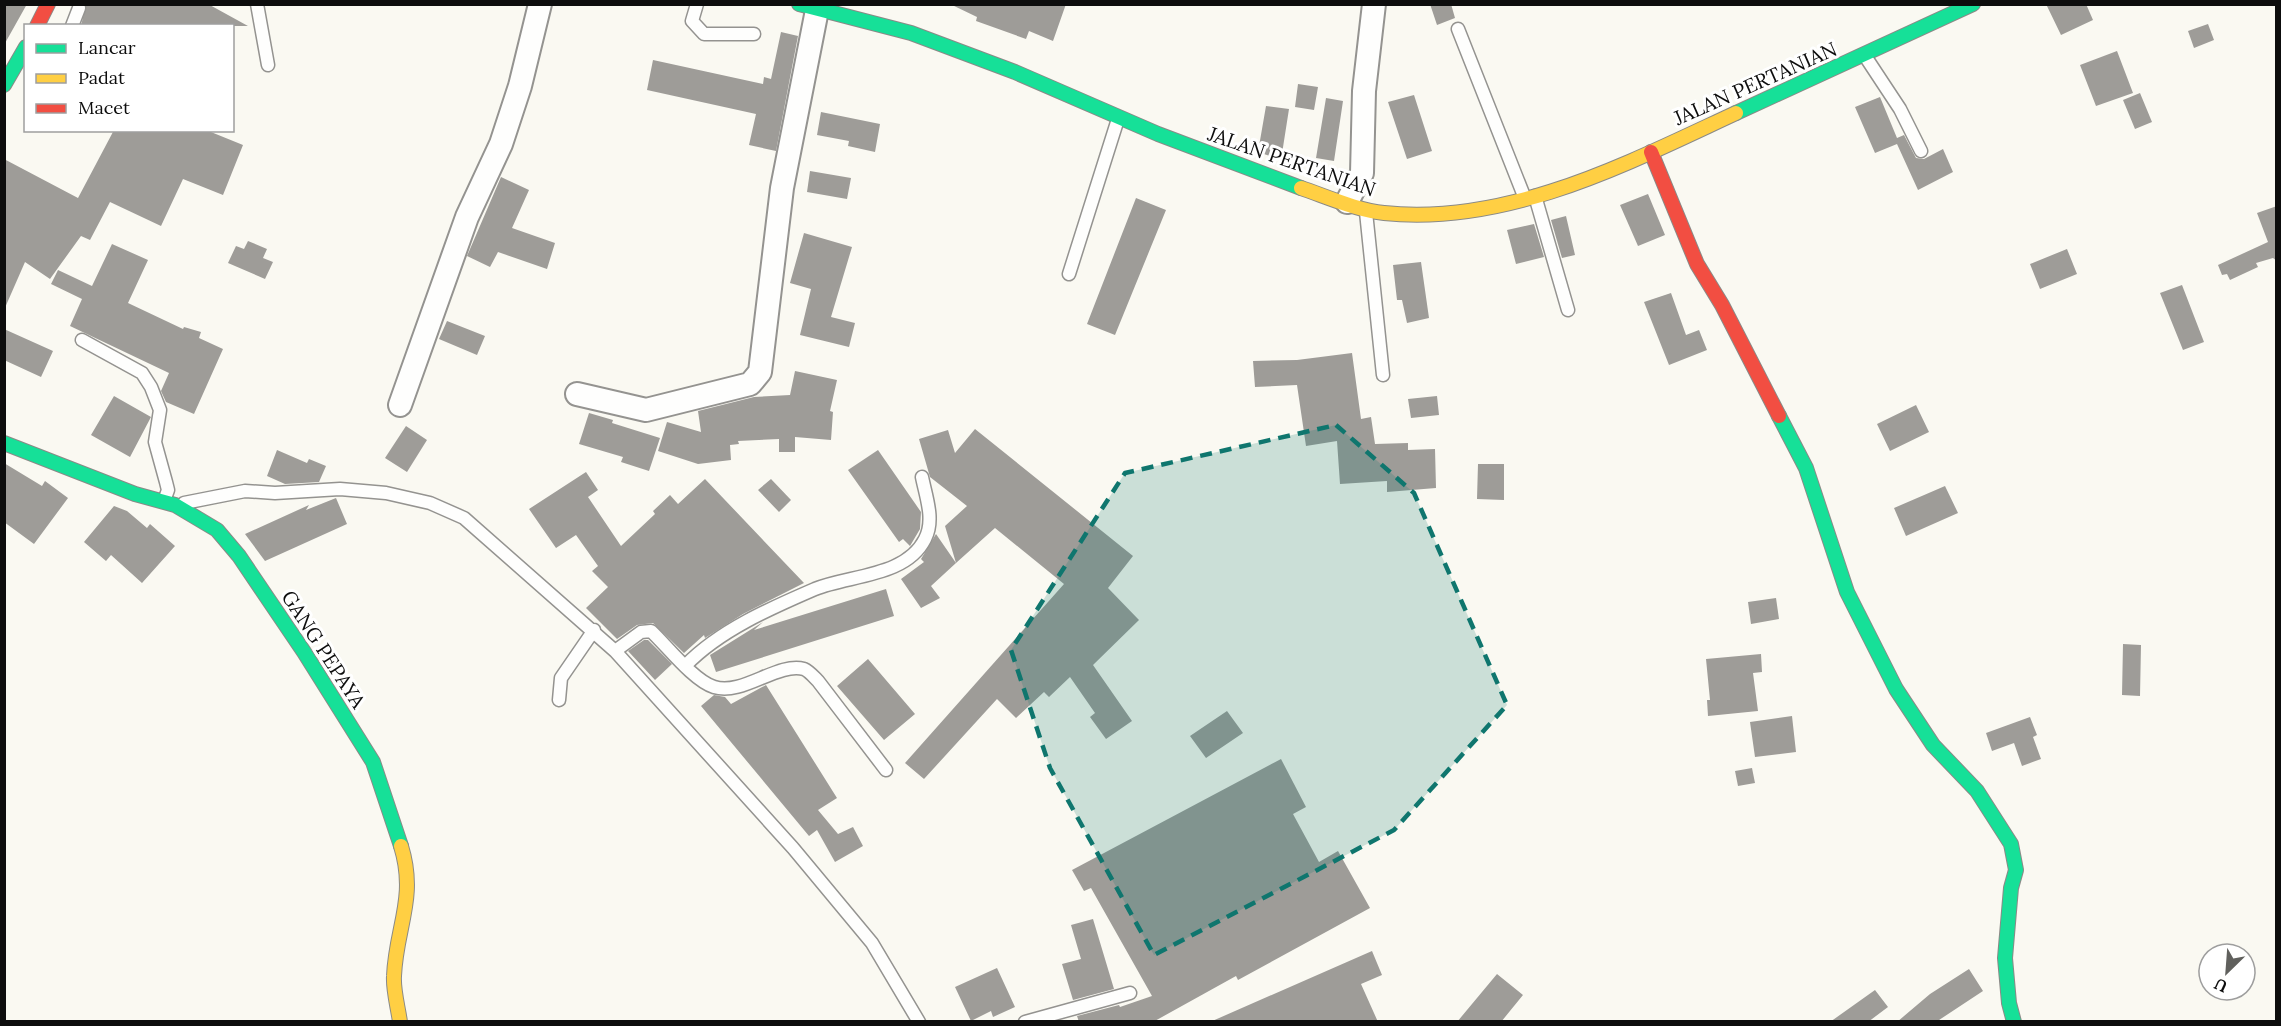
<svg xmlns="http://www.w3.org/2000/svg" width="2281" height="1026" viewBox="0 0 2281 1026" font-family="Lora,serif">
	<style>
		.building { fill: #9e9c98 }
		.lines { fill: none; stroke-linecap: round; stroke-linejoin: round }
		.lane-casing { stroke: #949390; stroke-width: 15 }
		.street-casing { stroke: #949390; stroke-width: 26 }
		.fast-casing { stroke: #8a8a87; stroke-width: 16 }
		.slow-casing { stroke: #8a8a87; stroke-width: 16 }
		.jam-casing { stroke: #8a8a87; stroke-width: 16 }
		.lane { stroke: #fefefd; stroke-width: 12 }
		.street { stroke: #fefefd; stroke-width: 22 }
		.fast { stroke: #16e098; stroke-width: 14 }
		.slow { stroke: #ffcf43; stroke-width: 14 }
		.jam { stroke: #f24e42; stroke-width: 14 }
		.marked { fill: #0f766e; fill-opacity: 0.2; stroke: #0f766e; stroke-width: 4.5; stroke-dasharray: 12 8; stroke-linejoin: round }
		.labels { text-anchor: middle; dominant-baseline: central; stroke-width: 6; stroke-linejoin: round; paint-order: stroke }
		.street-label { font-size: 20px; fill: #0d0d0d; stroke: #fff }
	</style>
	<rect width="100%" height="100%" fill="#faf9f2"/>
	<path class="building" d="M 4,4 L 27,4 L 4,45 Z
		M 86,4 L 208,4 L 248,26 L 81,26 Z
		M 950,4 L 1066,4 L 1053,41 L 1029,31 L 1026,39 L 976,21 L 977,17 Z
		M 1430,4 L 1451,4 L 1455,18 L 1437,25 Z
		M 2046,4 L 2086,4 L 2093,20 L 2061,35 Z
		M 2208,24 L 2214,40 L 2194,48 L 2188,31 Z
		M 781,32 L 798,36 L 776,151 L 749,145 L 756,114 L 647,90 L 653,60 L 763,84 L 764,77 L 771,79 Z
		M 2117,51 L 2133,93 L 2096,106 L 2080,65 Z
		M 1298,84 L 1318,87 L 1314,110 L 1295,107 Z
		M 2140,93 L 2152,122 L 2135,129 L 2123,100 Z
		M 1414,95 L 1432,151 L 1407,159 L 1388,102 Z
		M 1880,97 L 1897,138 L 1904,135 L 1916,158 L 1924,159 L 1943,149 L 1953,172 L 1918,190 L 1897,144 L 1875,153 L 1855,107 Z
		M 1326,98 L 1343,101 L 1334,161 L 1316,158 Z
		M 1266,106 L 1289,109 L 1281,160 L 1258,152 Z
		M 821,112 L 880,124 L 875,152 L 848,146 L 849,141 L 817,135 Z
		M 114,130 L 206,130 L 243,145 L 223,195 L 183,179 L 161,226 L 110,202 L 90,240 L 81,236 L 50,279 L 25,262 L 4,310 L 4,159 L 78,198 Z
		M 810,171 L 851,178 L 847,199 L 807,192 Z
		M 501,177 L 529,190 L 512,228 L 555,243 L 547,269 L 498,252 L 490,267 L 467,256 Z
		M 1648,194 L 1665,235 L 1638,246 L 1620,205 Z
		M 1136,198 L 1166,210 L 1115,335 L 1087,324 Z
		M 2277,206 L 2277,261 L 2273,258 L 2256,263 L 2258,267 L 2230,280 L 2227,274 L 2222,275 L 2218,265 L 2268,242 L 2257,213 Z
		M 1566,216 L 1575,255 L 1562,258 L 1551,220 Z
		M 1534,224 L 1544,257 L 1516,264 L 1507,230 Z
		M 804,233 L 852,247 L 831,317 L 855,323 L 849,347 L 800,335 L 811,289 L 790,283 Z
		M 248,241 L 267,249 L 263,258 L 273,262 L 265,279 L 228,263 L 236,246 L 244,249 Z
		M 112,244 L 148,260 L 128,303 L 183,329 L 184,327 L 201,332 L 199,338 L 223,349 L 194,414 L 166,402 L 161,391 L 169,373 L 70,326 L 82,299 L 51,284 L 58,270 L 92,286 Z
		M 2067,249 L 2077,274 L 2040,289 L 2030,264 Z
		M 1421,262 L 1429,318 L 1407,323 L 1402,300 L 1397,300 L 1393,265 Z
		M 2182,285 L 2204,342 L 2183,350 L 2160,293 Z
		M 1671,293 L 1686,335 L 1699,330 L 1707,350 L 1669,365 L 1644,302 Z
		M 447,321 L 485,336 L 477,355 L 439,339 Z
		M 4,329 L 53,351 L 41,377 L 4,360 Z
		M 1352,353 L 1361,419 L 1371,417 L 1375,444 L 1408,443 L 1408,450 L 1435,449 L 1436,488 L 1387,492 L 1387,481 L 1340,484 L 1337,441 L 1306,446 L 1297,385 L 1255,387 L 1253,361 L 1297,360 Z
		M 795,371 L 837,380 L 830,411 L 833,412 L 831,440 L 795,437 L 795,452 L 779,452 L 779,439 L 738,441 L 739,444 L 730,445 L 731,460 L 698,464 L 658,451 L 667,422 L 701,432 L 698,411 L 754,397 L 790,395 Z
		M 114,396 L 151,417 L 130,457 L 91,435 Z
		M 1437,396 L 1439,415 L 1411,418 L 1408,399 Z
		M 1916,405 L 1929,432 L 1890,451 L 1877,424 Z
		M 589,413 L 613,420 L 612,423 L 660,438 L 649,471 L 621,462 L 623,457 L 579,444 Z
		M 406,426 L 427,440 L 407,472 L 385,458 Z
		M 975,429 L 1133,556 L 1108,588 L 1139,620 L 1093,665 L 1132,721 L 1106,739 L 1090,717 L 1095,713 L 1070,677 L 1049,697 L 1044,692 L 1016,718 L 997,699 L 924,779 L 905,763 L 1064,584 L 995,528 L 956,563 L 945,526 L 967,506 L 930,477 L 919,439 L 948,430 L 955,453 Z
		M 277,450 L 307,463 L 309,459 L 326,466 L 319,482 L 285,484 L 267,476 Z
		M 878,450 L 921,512 L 920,529 L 910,546 L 903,539 L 899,542 L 848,470 Z
		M 4,463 L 42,486 L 45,481 L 68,498 L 34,544 L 4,522 Z
		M 1478,464 L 1504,464 L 1504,500 L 1477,499 Z
		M 586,472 L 598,490 L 588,497 L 621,546 L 655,514 L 653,511 L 670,495 L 678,504 L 705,479 L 804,583 L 743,614 L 705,638 L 704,635 L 684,653 L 653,623 L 637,625 L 617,639 L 586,608 L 608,587 L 592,571 L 598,566 L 576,535 L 556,548 L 529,509 Z
		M 771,479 L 791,500 L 779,512 L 758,490 Z
		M 1945,486 L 1958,513 L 1906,536 L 1894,508 Z
		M 336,498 L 347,524 L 265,561 L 245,534 L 309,505 L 306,510 Z
		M 114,506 L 127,511 L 147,528 L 150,524 L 175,546 L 142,583 L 111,555 L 106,561 L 84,542 Z
		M 936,534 L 956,563 L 931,586 L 940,598 L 921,608 L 901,579 L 924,562 L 921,559 Z
		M 886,589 L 894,616 L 716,672 L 710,655 L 763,622 L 754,630 Z
		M 1776,598 L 1779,619 L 1751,624 L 1748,602 Z
		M 644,640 L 648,640 L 672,664 L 655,680 L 628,651 Z
		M 2123,644 L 2141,645 L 2140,696 L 2122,695 Z
		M 1761,654 L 1762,672 L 1753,673 L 1758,711 L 1708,716 L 1707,700 L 1710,700 L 1706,659 Z
		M 868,659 L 915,714 L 884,740 L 837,686 Z
		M 766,685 L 837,798 L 818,810 L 838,834 L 853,827 L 863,846 L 835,862 L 817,830 L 809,836 L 701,706 L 714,695 L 725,697 L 731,704 Z
		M 1227,711 L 1243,733 L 1206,758 L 1190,736 Z
		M 1792,716 L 1796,752 L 1755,757 L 1750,722 Z
		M 2030,717 L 2037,735 L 2033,737 L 2041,759 L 2022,766 L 2014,743 L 1992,751 L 1986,733 Z
		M 1281,759 L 1306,807 L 1293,814 L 1319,862 L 1338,851 L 1370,908 L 1238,980 L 1236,976 L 1153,1022 L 1079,1022 L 1077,1016 L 1119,1005 L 1120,1007 L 1152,996 L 1091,888 L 1084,891 L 1072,870 Z
		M 1752,768 L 1755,783 L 1738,786 L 1735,771 Z
		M 1093,919 L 1114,989 L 1073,1000 L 1062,964 L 1081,959 L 1071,925 Z
		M 1372,951 L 1382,975 L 1361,984 L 1378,1022 L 1210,1022 Z
		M 997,968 L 1015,1007 L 993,1017 L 991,1011 L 971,1021 L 955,987 Z
		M 1969,969 L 1983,991 L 1936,1022 L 1897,1022 L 1930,994 Z
		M 1497,974 L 1523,995 L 1501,1022 L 1457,1022 Z
		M 1875,990 L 1888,1007 L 1868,1022 L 1830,1022 Z"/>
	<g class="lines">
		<defs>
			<path id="lane" d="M 257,4 L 268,65
				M 697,4 L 692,21 L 704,34 L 754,34
				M 72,26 L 79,8
				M 1458,29 L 1524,196
				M 1865,56 L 1900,109 L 1921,151
				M 1535,196 L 1568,310
				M 1366,212 L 1383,375
				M 1069,274 L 1118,119
				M 82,340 L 142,373 L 151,387 L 160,410 L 155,442 L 166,482 L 168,490 L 164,501
				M 184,503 L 245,491 L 275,493 L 340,489 L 386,493 L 430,503 L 464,518 L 615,651 L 793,848 L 872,943 L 919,1022
				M 615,651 L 641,632 L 651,631 C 667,646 694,681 714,687 C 743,696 777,662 804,669 C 809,671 814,677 818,681 L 886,770
				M 686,665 C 720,630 771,608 815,589 C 849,575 906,577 925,539 C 935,520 926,497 922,477
				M 559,700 L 561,678 L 594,630
				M 1025,1022 L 1130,993"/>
			<path id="street" d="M 1347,202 L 1362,173 L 1364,91 L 1374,4
				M 577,394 L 646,410 L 750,384 L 760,372 L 782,188 L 817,10
				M 400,405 L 467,217 L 501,144 L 520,86 L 540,4"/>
			<path id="fast" d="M 799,4 L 911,33 L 1015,72 L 1158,134 L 1301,188
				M 4,85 L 26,47
				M 1736,113 L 1973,4
				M 1779,416 L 1806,468 L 1847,592 L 1896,689 L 1933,745 L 1977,791 L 2011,844 L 2016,870 L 2011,888 L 2005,958 L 2009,1003 L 2014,1022
				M 4,443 L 135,494 L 175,505 L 217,530 L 239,556 L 304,652 L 373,762 L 401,846"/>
			<path id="slow" d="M 1301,188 C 1325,196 1359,211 1384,213 C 1508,226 1628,163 1736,113
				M 400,1022 C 398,1007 393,990 394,976 C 396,927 417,898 401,846"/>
			<path id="jam" d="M 37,26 L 48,4
				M 1651,152 L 1697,264 L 1722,305 L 1779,416"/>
		</defs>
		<use href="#lane" class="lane-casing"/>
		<use href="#street" class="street-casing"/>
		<use href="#fast" class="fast-casing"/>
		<use href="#slow" class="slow-casing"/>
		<use href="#jam" class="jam-casing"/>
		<use href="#lane" class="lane"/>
		<use href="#street" class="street"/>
		<use href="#fast" class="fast"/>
		<use href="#slow" class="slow"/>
		<use href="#jam" class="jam"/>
	</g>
	<path class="marked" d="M 1336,425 L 1414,493 L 1507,705 L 1394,830 L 1154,955 L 1050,768 L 1011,650 L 1125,473 Z"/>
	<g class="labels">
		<g class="street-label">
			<text transform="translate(1755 83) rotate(-24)">JALAN PERTANIAN</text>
			<text transform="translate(1292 161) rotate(19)">JALAN PERTANIAN</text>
			<text transform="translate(324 649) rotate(57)">GANG PEPAYA</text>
		</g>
	</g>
	<rect width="2281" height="1026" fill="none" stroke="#0d0d0d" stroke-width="12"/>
	<rect x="24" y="24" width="210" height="108" fill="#ffffff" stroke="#9e9e9e" stroke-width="1.5"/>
	<rect x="36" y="44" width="30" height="9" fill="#16e098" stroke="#9e9e9e" stroke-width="1.5"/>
	<text x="78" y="54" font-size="18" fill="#0d0d0d">Lancar</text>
	<rect x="36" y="74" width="30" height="9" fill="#ffcf43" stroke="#9e9e9e" stroke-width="1.5"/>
	<text x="78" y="84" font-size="18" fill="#0d0d0d">Padat</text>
	<rect x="36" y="104" width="30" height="9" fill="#f24e42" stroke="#9e9e9e" stroke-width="1.5"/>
	<text x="78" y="114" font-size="18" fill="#0d0d0d">Macet</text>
	<g transform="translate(2227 972) rotate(205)"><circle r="28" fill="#ffffff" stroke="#9e9e9e" stroke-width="1.5"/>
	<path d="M0-4.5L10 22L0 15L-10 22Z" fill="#60605d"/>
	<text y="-9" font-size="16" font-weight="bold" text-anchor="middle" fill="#0d0d0d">U</text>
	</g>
</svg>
